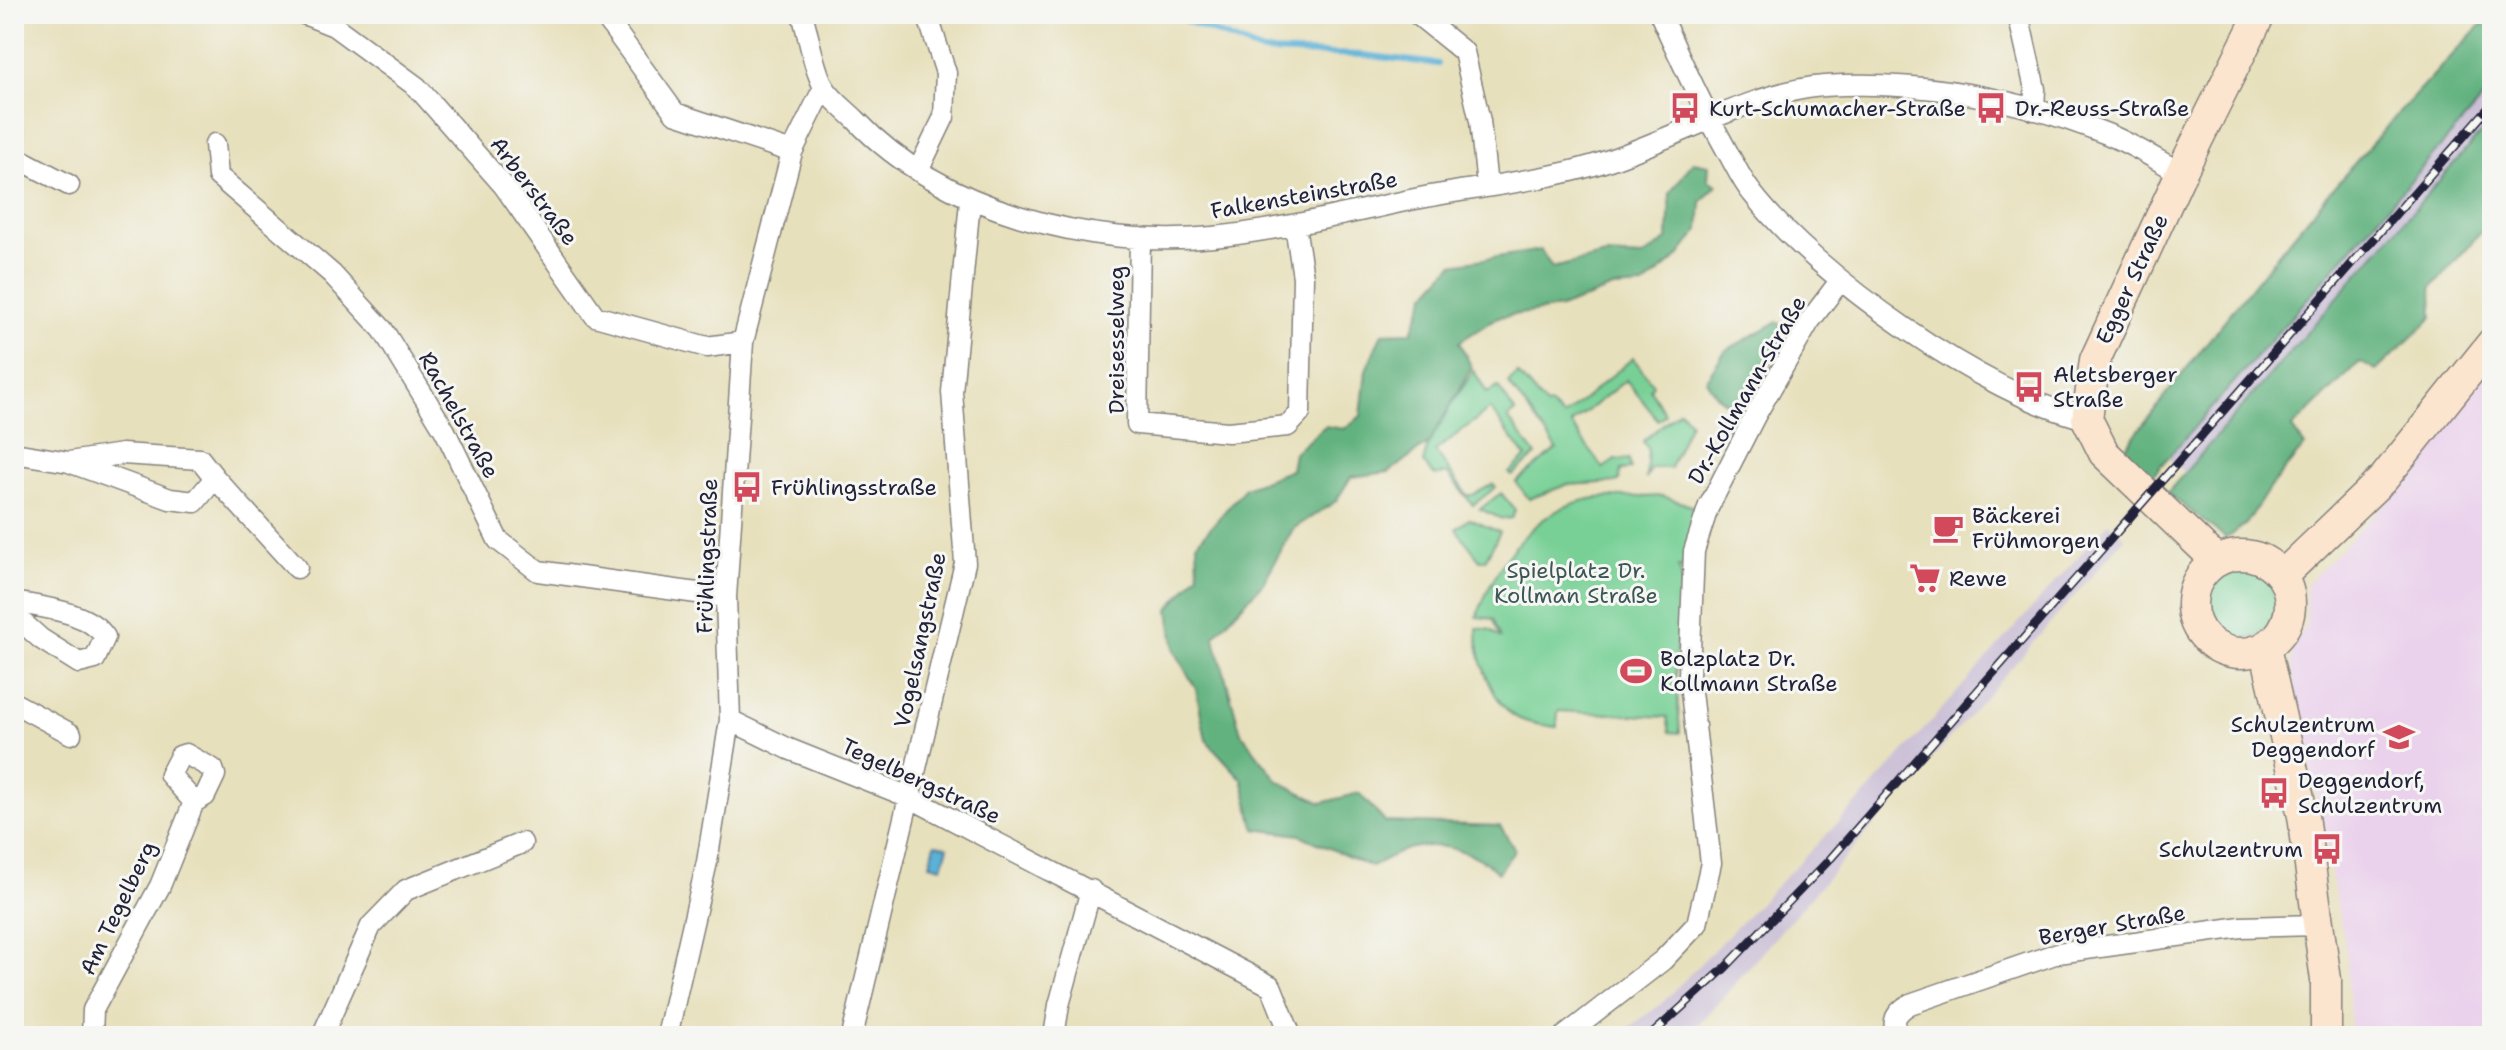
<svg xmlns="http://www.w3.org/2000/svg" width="2506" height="1050" viewBox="0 0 2506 1050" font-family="'Shantell Sans',sans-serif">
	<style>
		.built { fill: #ead1ec }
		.industrial { fill: #cabfd6 }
		.green { fill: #78d096; stroke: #4d7968; stroke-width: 2 }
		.forest { fill: #62b27f; stroke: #426a5d; stroke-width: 2 }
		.water { fill: #5bb1d7; stroke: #3e6a89; stroke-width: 2 }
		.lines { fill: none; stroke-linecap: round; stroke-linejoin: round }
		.stream { stroke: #5bb1d7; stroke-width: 6 }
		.street-casing { stroke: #84817c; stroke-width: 23 }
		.secondary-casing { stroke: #84817c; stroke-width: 33 }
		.street { stroke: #fff; stroke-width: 20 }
		.secondary { stroke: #fce5cf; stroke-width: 30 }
		.rail-casing { stroke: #22223b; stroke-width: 9 }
		.rail { stroke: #f6f6f2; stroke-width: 6; stroke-dasharray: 18; stroke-linecap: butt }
		.labels { text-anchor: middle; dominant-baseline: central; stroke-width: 6; stroke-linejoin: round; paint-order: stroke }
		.poi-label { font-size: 22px; fill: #22223b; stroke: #f6f6f2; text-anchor: start }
		.street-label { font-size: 22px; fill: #22223b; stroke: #f6f6f2 }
		.park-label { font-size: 22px; fill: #3c5656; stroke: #f6f6f2 }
	</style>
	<rect width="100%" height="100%" fill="#f6f6f2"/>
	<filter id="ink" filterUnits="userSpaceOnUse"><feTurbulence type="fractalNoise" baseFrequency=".0125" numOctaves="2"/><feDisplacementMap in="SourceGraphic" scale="16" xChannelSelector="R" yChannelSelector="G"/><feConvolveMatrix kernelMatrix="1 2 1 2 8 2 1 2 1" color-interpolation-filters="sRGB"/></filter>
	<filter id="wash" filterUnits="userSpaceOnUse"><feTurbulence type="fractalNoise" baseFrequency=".006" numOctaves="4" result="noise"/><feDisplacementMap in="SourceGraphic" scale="32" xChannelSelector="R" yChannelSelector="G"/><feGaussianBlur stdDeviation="1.8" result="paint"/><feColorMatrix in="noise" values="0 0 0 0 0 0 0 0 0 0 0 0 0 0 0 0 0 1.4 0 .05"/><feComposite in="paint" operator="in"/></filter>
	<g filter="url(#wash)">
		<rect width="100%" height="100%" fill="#e7e0bc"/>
		<path class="built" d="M 2492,365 L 2492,1036 L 2351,1036 L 2347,956 L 2291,664 L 2294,647 L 2306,627 L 2306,585 L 2400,488 Z"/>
		<path class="industrial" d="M 2492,88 L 2492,120 L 2184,473 L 2168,458 Z
			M 2109,522 L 2125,538 L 1703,1020 L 1682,1036 L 1617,1036 L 1660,1005 L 1866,794 Z"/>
		<path class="green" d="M 1633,358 L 1653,384 L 1650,389 L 1665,414 L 1658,420 L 1626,380 L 1571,424 L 1603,468 L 1616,460 L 1629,459 L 1631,469 L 1621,470 L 1619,482 L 1566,485 L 1529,499 L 1516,482 L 1557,449 L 1508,383 L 1518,374 L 1546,406 L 1550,405 L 1563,417 Z
			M 1474,371 L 1487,393 L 1498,387 L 1515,412 L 1508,418 L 1536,455 L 1512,476 L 1509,473 L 1526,457 L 1490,409 L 1435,451 L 1467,495 L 1473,495 L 1493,484 L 1496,487 L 1473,505 L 1447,473 L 1435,476 L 1423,463 L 1431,434 Z
			M 1680,410 L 1690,422 L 1670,468 L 1651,468 L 1646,479 L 1648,449 L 1643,441 Z
			M 1501,493 L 1515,510 L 1512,518 L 1502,519 L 1480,509 Z
			M 1663,496 L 1697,508 L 1683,568 L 1678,567 L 1682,578 L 1675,662 L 1680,733 L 1670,732 L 1667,717 L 1558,711 L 1557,727 C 1541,725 1519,723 1508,711 C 1488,691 1477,655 1477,628 L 1491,630 L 1501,639 L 1493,619 L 1477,617 C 1495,565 1532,510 1590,499 C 1610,495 1640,498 1663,496 Z
			M 1469,519 L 1500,532 L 1485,560 L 1480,560 L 1456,529 Z
			M2208 604a35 35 0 1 1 70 0a35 35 0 1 1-70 0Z"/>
		<path class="forest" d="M 2492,14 L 2492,88 L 2150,478 L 2119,456 C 2236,303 2357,151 2492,14 Z
			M 2492,120 L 2492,230 L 2482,231 L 2432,287 L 2433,317 L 2376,371 L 2360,362 L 2292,428 L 2305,446 L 2270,487 L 2246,524 L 2226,538 L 2167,493 Z
			M 1693,162 L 1709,165 L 1708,180 L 1717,185 L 1701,202 L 1699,230 L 1678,257 L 1643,286 L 1613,288 L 1560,308 L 1498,317 L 1459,342 L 1472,368 L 1429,443 L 1389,472 L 1351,477 L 1336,501 L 1293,529 L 1263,583 L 1214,636 L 1241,733 L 1278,781 L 1321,803 L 1359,793 L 1385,822 L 1500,826 L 1515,850 L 1498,873 C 1478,851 1441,842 1411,848 C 1398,851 1383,861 1371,867 L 1300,835 L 1255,829 L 1242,779 L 1206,740 L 1196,689 L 1175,651 L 1169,609 L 1198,574 L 1197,543 L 1245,488 L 1291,470 L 1294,453 L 1325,426 L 1344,429 L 1361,416 L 1366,370 L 1382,333 L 1412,332 L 1426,294 L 1453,264 L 1541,250 L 1552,268 L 1606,255 L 1643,257 L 1668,239 L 1670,193 Z
			M 1777,322 L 1787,328 L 1769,367 L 1731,413 L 1731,406 L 1716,395 L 1706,380 L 1725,351 Z"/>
		<path class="water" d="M 935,844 L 948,847 L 942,867 L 930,864 Z"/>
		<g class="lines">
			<path class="stream" d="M 1170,14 L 1263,52 L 1363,55 L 1438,64"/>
		</g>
	</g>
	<g filter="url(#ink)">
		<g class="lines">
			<defs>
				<path id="street" d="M 304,14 L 334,26 L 417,87 L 504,186 L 595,316 L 707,347 L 743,342
					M 603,14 L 675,113 L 792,152
					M 802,14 C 809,36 813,67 824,87 C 831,99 846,110 856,120 C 941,210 1091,249 1213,237 C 1281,230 1348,213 1415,199 C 1474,187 1537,182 1594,165 C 1666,144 1752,91 1824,86 C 1920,80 2017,98 2107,134 C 2132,144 2157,160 2181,173
					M 1417,14 L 1464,52 L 1480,121 L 1487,186
					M 1660,14 C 1681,61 1702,106 1727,151 C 1735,165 1742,181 1752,193 C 1815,275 1987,397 2087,419
					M 2018,14 L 2035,89 L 2034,110
					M 215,144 L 218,176 L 332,274 L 383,330 L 445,431 L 498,540 L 538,571 L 726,597
					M 14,171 L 25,162 L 69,185
					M 918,171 L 944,117 L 946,73 L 927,14
					M 1140,238 L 1137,424 L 1228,432 L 1288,426 L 1300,413 L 1303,277 L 1295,225
					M 14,453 L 69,462 L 122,454 L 200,459 L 215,478 L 195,502 L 170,499 L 69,462
					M 215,478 L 297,568
					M 14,602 C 43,608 88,611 105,637 L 95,659 L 79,663 L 41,639 L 14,615
					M 14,703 L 71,734
					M 730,720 L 789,749 L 909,797 L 1271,986 L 1291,1036
					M 92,1036 L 93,1010 L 160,886 L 194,802 L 205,796 L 215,775 L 213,769 L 186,754 L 180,756 L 170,775 L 194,802
					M 322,1036 L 371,926 L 406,890 L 522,843
					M 667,1036 L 707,862 L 730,720 L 726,597 L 743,342 L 792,152 L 824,87
					M 852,1036 L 965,563 L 952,392 L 970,201
					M 1054,1036 L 1059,1005 L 1091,890
					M 1565,1036 L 1663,960 L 1697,924 L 1711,863 L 1689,675 L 1694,551 L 1708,508 L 1755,416 L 1809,322 L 1840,281
					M 1895,1036 C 1893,1019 1895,1013 1910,1004 L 2058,953 L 2241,927 L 2320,925"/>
				<path id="secondary" d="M2192 604a49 49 0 1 1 98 0a49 49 0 1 1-98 0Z
					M 2217,561 L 2104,453 L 2087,419 L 2095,360 L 2181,173 L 2260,14
					M 2282,576 L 2384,478 L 2492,343
					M 2265,647 L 2303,816 L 2326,980 L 2326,1036"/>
			</defs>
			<use href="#street" class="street-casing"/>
			<use href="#secondary" class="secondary-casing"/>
			<use href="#street" class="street"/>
			<use href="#secondary" class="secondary"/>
			<defs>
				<path id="rail" d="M 1650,1036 L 1725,968 L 1831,858 L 2492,104"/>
			</defs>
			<use href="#rail" class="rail-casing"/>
			<use href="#rail" class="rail"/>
		</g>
	</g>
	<defs>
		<symbol id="bus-bare" viewBox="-9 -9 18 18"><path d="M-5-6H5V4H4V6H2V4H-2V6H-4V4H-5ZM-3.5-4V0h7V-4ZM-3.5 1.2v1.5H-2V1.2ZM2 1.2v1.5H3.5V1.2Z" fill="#d1495b" stroke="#f6f6f2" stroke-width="2.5" paint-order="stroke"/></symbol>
		<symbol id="cafe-bare" viewBox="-9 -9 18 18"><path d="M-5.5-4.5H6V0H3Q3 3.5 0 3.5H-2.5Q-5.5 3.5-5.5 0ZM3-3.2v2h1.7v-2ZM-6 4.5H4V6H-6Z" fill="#d1495b" stroke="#f6f6f2" stroke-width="2.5" paint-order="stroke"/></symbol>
		<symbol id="supermarket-bare" viewBox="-9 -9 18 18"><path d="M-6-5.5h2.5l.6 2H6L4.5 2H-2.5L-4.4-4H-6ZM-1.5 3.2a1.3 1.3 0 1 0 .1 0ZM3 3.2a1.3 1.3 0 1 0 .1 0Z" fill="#d1495b" stroke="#f6f6f2" stroke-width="2.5" paint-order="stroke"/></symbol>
		<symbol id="stadium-bare" viewBox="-9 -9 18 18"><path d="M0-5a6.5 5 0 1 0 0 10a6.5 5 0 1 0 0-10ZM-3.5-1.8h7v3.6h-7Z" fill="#d1495b" stroke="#f6f6f2" stroke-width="2.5" paint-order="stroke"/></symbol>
		<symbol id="school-bare" viewBox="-9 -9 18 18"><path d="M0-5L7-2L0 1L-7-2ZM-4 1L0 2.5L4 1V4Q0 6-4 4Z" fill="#d1495b" stroke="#f6f6f2" stroke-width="2.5" paint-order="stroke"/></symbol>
	</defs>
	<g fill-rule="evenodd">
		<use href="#bus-bare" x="1663" y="86" width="44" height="44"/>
		<use href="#bus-bare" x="1969" y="86" width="44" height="44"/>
		<use href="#bus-bare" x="2007" y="365" width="44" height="44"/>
		<use href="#bus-bare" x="725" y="465" width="44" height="44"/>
		<use href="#cafe-bare" x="1926" y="506" width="44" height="44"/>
		<use href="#supermarket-bare" x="1903" y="556" width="44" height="44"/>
		<use href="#stadium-bare" x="1614" y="649" width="44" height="44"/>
		<use href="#school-bare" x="2377" y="715" width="44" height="44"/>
		<use href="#bus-bare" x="2252" y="771" width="44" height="44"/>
		<use href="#bus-bare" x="2305" y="827" width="44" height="44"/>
	</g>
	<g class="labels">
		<g class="poi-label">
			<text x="1709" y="108">Kurt-Schumacher-Straße</text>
			<text x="2015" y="108">Dr.-Reuss-Straße</text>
			<text x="2053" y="374">Aletsberger<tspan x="2053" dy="25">Straße</tspan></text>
			<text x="771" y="487">Frühlingsstraße</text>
			<text x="1972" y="515">Bäckerei<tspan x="1972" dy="25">Frühmorgen</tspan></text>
			<text x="1949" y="578">Rewe</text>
			<text x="1660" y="658">Bolzplatz Dr.<tspan x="1660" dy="25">Kollmann Straße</tspan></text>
			<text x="2375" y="724" text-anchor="end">Schulzentrum<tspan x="2375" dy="25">Deggendorf</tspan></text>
			<text x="2298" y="780">Deggendorf,<tspan x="2298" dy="25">Schulzentrum</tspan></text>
			<text x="2303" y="849" text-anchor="end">Schulzentrum</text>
		</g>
		<g class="street-label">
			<text transform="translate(534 191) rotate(53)">Arberstraße</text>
			<text transform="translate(1304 195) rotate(-10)">Falkensteinstraße</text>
			<text transform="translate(2132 279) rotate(-65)">Egger Straße</text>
			<text transform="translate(1116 340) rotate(-90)">Dreisesselweg</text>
			<text transform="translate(1747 390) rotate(-60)">Dr.-Kollmann-Straße</text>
			<text transform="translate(459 415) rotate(61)">Rachelstraße</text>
			<text transform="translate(707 556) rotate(-88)">Frühlingstraße</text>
			<text transform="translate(920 640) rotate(-78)">Vogelsangstraße</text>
			<text transform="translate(921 781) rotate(25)">Tegelbergstraße</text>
			<text transform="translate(118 908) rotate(-64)">Am Tegelberg</text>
			<text transform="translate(2112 925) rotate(-10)">Berger Straße</text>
		</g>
		<g class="park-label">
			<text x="1576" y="570">Spielplatz Dr.<tspan x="1576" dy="25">Kollman Straße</tspan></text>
		</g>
	</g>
	<rect width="2506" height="1050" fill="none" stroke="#f6f6f2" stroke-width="48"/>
</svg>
